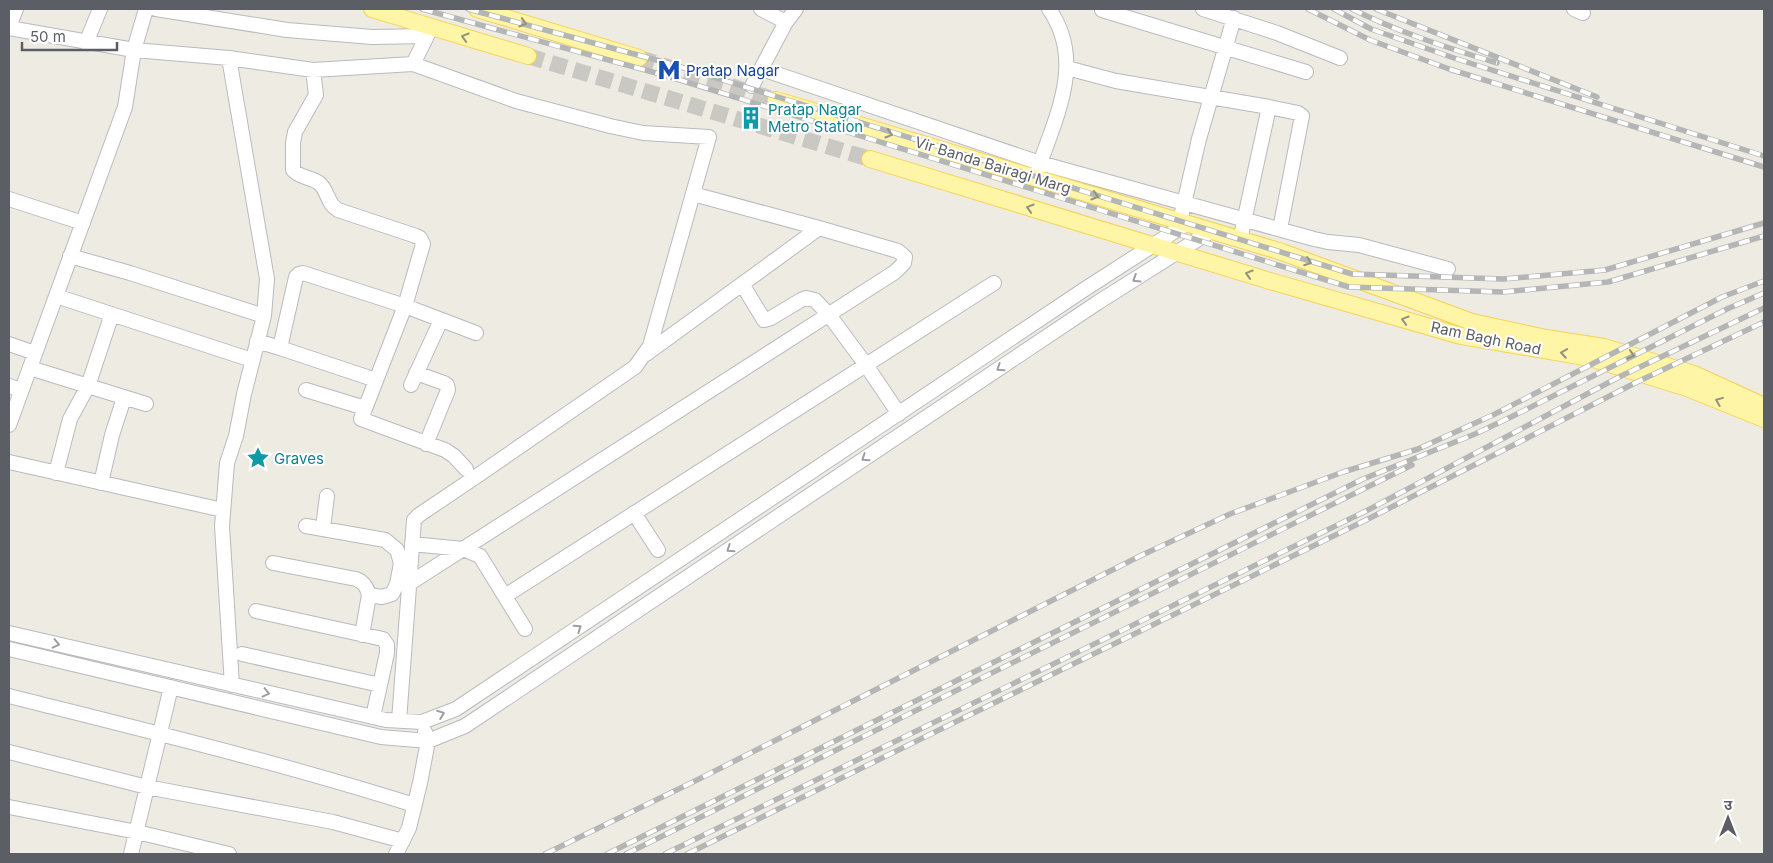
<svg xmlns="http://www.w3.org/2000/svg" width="1773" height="863" viewBox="0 0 1773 863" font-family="Inter,'Noto Sans Devanagari',sans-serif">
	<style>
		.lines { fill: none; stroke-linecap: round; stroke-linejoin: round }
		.major-tunnel { stroke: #c9c8c2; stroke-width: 16; stroke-dasharray: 16 8; stroke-linecap: butt }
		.minor-casing { stroke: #b8babf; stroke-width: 16 }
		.major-casing { stroke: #f8d151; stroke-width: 18 }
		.minor { stroke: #fff; stroke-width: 14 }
		.major { stroke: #fff5a7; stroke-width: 16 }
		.rail-casing { stroke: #b4b5b5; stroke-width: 5.5 }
		.rail { stroke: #fff; stroke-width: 4; stroke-dasharray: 11; stroke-linecap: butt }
		.oneway { stroke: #94937b }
		.oneway2 { stroke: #9d9ea2 }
		.labels { text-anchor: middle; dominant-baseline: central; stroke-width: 4; stroke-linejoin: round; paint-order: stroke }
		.transit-label { font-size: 15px; fill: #164399; stroke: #fff; text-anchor: start }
		.culture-label { font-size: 15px; fill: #0d838f; stroke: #fff; text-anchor: start }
		.street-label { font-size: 15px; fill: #5b5e64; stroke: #fff }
	</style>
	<rect width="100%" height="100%" fill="#eeece2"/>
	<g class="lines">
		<path class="major-tunnel" d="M 528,56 L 870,159
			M 639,58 L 776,100"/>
		<defs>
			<path id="minor" d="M 156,9 L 287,30 L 372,37 L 427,36
				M 1203,9 L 1277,33 L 1340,58
				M 1574,9 L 1583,13
				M 1102,10 L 1306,72
				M 786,22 L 796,9
				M 9,27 L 16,9
				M 9,28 L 134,50 L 229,58 L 313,70 L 413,64 L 516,101 L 610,126 L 643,133 L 709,137 L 650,346 L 635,367 L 474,478 L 419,515 L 414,520 L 399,721
				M 86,43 L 100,9
				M 229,58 L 267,279 L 264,316 L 244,394 L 236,436 L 227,463 L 222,526 L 232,685
				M 413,64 L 430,30
				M 1067,68 L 1116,81 L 1269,107
				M 762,69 L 1040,163 L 1314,239 L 1328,242 L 1359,245 L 1448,269
				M 313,70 L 316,95 L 295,132 L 293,143 L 293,170 C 300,178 311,177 319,183 C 328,190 327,204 338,210 L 416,236 L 420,238 L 423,244 L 405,306 L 361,419 L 445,450 L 454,456 L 466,469
				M 752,86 L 786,22 L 761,9
				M 1037,172 C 1055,118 1086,62 1049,9
				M 9,199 L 83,223
				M 1180,221 L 1199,139 L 1234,18
				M 1240,240 L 1269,107 L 1298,113 L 1302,116 L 1280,229
				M 70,256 L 130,273 L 264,316
				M 742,284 L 764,320 L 771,318 L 801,300 L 806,298 L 815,300 L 829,315 L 866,365 L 899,414
				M 56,296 L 252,360
				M 257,341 L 280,348 L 296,277 L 299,274 L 303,273 L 405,306 L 476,333
				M 9,344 L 35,353
				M 280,348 L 376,380
				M 646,354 L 819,228
				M 30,368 L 146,404
				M 416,373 L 444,383 L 447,385 L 448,390 L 426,444
				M 411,385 L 441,320
				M 9,386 L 21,390
				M 306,390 L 365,408
				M 9,425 L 125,107 L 134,50 L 146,9
				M 9,462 L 223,510
				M 56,473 L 70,419 L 88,386 L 112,314
				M 101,483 L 112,435 L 124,398
				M 634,513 L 658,550
				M 306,526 L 385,540 L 397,550 L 401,563 L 397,584 L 392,594 L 382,597 L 369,595
				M 323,528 L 327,496
				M 412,544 L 463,549 L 480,556 L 525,629
				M 273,563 L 356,579 C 364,582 367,587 369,595 L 362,635
				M 410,583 L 895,272 L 904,263 L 905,257 L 898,251 L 819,228 L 693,194
				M 505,596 L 994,283
				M 256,611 L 383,639 L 387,645 L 387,653 L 373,717
				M 9,633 L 386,720 L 422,722 L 456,709 L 1085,289 L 1186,224
				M 9,649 L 381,737 L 428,741 L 465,726 L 1097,303 L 1211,231
				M 242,654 L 380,685
				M 9,696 C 144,730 281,763 414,805
				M 9,752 L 147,787 L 333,822 L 403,841
				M 9,807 L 137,832 L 229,854
				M 131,854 L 171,687
				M 396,854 L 409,828 L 420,783 L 428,741 L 425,732"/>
			<path id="major" d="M 372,9 L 528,56
				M 477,9 L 639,58
				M 776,100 L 1282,252 L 1472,322 L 1546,338 L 1604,347 L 1694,374 L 1764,406
				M 870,159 L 1270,281 L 1461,336 L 1590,358 L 1687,388 L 1764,419"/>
		</defs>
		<use href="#minor" class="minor-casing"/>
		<use href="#major" class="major-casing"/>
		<use href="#minor" class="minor"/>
		<use href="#major" class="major"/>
		<defs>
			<path id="rail" d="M 422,9 L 667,76 L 1349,287 L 1503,292 L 1608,282 L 1764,236
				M 468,9 L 671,64 L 1352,274 L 1503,279 L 1605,270 L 1764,223
				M 1308,9 L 1370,40 L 1449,69 L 1764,167
				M 1334,9 L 1371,29 L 1454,58 L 1764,156
				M 1352,9 C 1398,32 1448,48 1497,63
				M 1376,9 L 1597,97
				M 545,854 L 693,782 L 1140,556 L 1230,514 L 1343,472 L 1418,449 L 1495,414 L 1722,297 L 1764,281
				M 607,854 L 1363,479 L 1475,434 L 1513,416 L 1727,309 L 1764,293
				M 626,854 L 1412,465
				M 665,854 L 1368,510 L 1621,376 L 1764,308
				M 687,854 L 1372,517 L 1637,382 L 1764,322"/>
		</defs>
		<use href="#rail" class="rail-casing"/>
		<use href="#rail" class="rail"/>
	</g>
	<defs><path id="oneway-chevron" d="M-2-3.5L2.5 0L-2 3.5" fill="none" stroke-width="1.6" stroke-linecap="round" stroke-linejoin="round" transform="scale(1.25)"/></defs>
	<g class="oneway">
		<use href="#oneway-chevron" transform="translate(523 23) rotate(17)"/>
		<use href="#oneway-chevron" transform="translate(465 37) rotate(-163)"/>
		<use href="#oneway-chevron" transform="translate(889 134) rotate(17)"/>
		<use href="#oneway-chevron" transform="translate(1095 196) rotate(17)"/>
		<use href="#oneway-chevron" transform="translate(1030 208) rotate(-163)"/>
		<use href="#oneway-chevron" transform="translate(1308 262) rotate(20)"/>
		<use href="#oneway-chevron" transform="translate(1249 274) rotate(-163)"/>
		<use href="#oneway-chevron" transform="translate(1405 320) rotate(-164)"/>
		<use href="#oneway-chevron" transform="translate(1564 353) rotate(-171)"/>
		<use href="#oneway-chevron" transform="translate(1631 355) rotate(17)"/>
		<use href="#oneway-chevron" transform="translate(1719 401) rotate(-158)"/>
	</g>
	<g class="oneway2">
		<use href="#oneway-chevron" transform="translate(1136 279) rotate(148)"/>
		<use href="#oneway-chevron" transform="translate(1000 368) rotate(146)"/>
		<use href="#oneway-chevron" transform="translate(865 458) rotate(146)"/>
		<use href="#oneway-chevron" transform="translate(730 549) rotate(146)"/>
		<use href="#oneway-chevron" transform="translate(578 628) rotate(-34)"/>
		<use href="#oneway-chevron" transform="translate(56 644) rotate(13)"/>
		<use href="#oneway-chevron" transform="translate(266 693) rotate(13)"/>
		<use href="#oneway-chevron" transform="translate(441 714) rotate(-21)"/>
	</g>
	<defs>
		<symbol id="metro-bare" viewBox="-9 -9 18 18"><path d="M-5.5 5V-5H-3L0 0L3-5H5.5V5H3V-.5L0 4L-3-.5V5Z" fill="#1a4fb4" stroke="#fff" stroke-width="2.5" paint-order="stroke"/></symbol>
		<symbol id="building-bare" viewBox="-9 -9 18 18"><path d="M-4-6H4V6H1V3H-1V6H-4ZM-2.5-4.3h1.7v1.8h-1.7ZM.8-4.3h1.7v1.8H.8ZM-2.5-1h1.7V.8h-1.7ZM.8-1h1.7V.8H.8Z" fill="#0f9aa8" stroke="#fff" stroke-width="2.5" paint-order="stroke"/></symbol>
		<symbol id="sight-bare" viewBox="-9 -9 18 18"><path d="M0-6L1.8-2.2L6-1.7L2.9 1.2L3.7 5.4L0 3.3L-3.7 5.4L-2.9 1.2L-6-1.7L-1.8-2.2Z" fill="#0f9aa8" stroke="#fff" stroke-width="2.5" paint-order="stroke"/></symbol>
	</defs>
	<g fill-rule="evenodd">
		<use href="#metro-bare" x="653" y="54" width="32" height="32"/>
		<use href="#building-bare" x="735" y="102" width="32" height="32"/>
		<use href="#sight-bare" x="242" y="442" width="32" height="32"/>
	</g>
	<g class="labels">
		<g class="transit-label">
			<text x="686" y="70">Pratap Nagar</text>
		</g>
		<g class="culture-label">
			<text x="768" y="109">Pratap Nagar<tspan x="768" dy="17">Metro Station</tspan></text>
			<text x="274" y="458">Graves</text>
		</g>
		<g class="street-label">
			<text transform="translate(993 165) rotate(17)">Vir Banda Bairagi Marg</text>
			<text transform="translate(1486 338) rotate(12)">Ram Bagh Road</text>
		</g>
	</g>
	<rect width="1773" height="863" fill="none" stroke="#5b5e64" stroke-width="20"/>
	<g transform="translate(1728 818)" stroke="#ffffff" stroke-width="4" paint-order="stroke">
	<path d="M0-4L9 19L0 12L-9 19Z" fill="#5b5e64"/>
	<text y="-8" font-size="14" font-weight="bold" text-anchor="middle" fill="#5b5e64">उ</text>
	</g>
	<path d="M22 42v8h95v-8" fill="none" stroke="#5b5e64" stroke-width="2.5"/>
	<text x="30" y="42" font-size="15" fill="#5b5e64" stroke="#ffffff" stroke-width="4" paint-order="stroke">50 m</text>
</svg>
